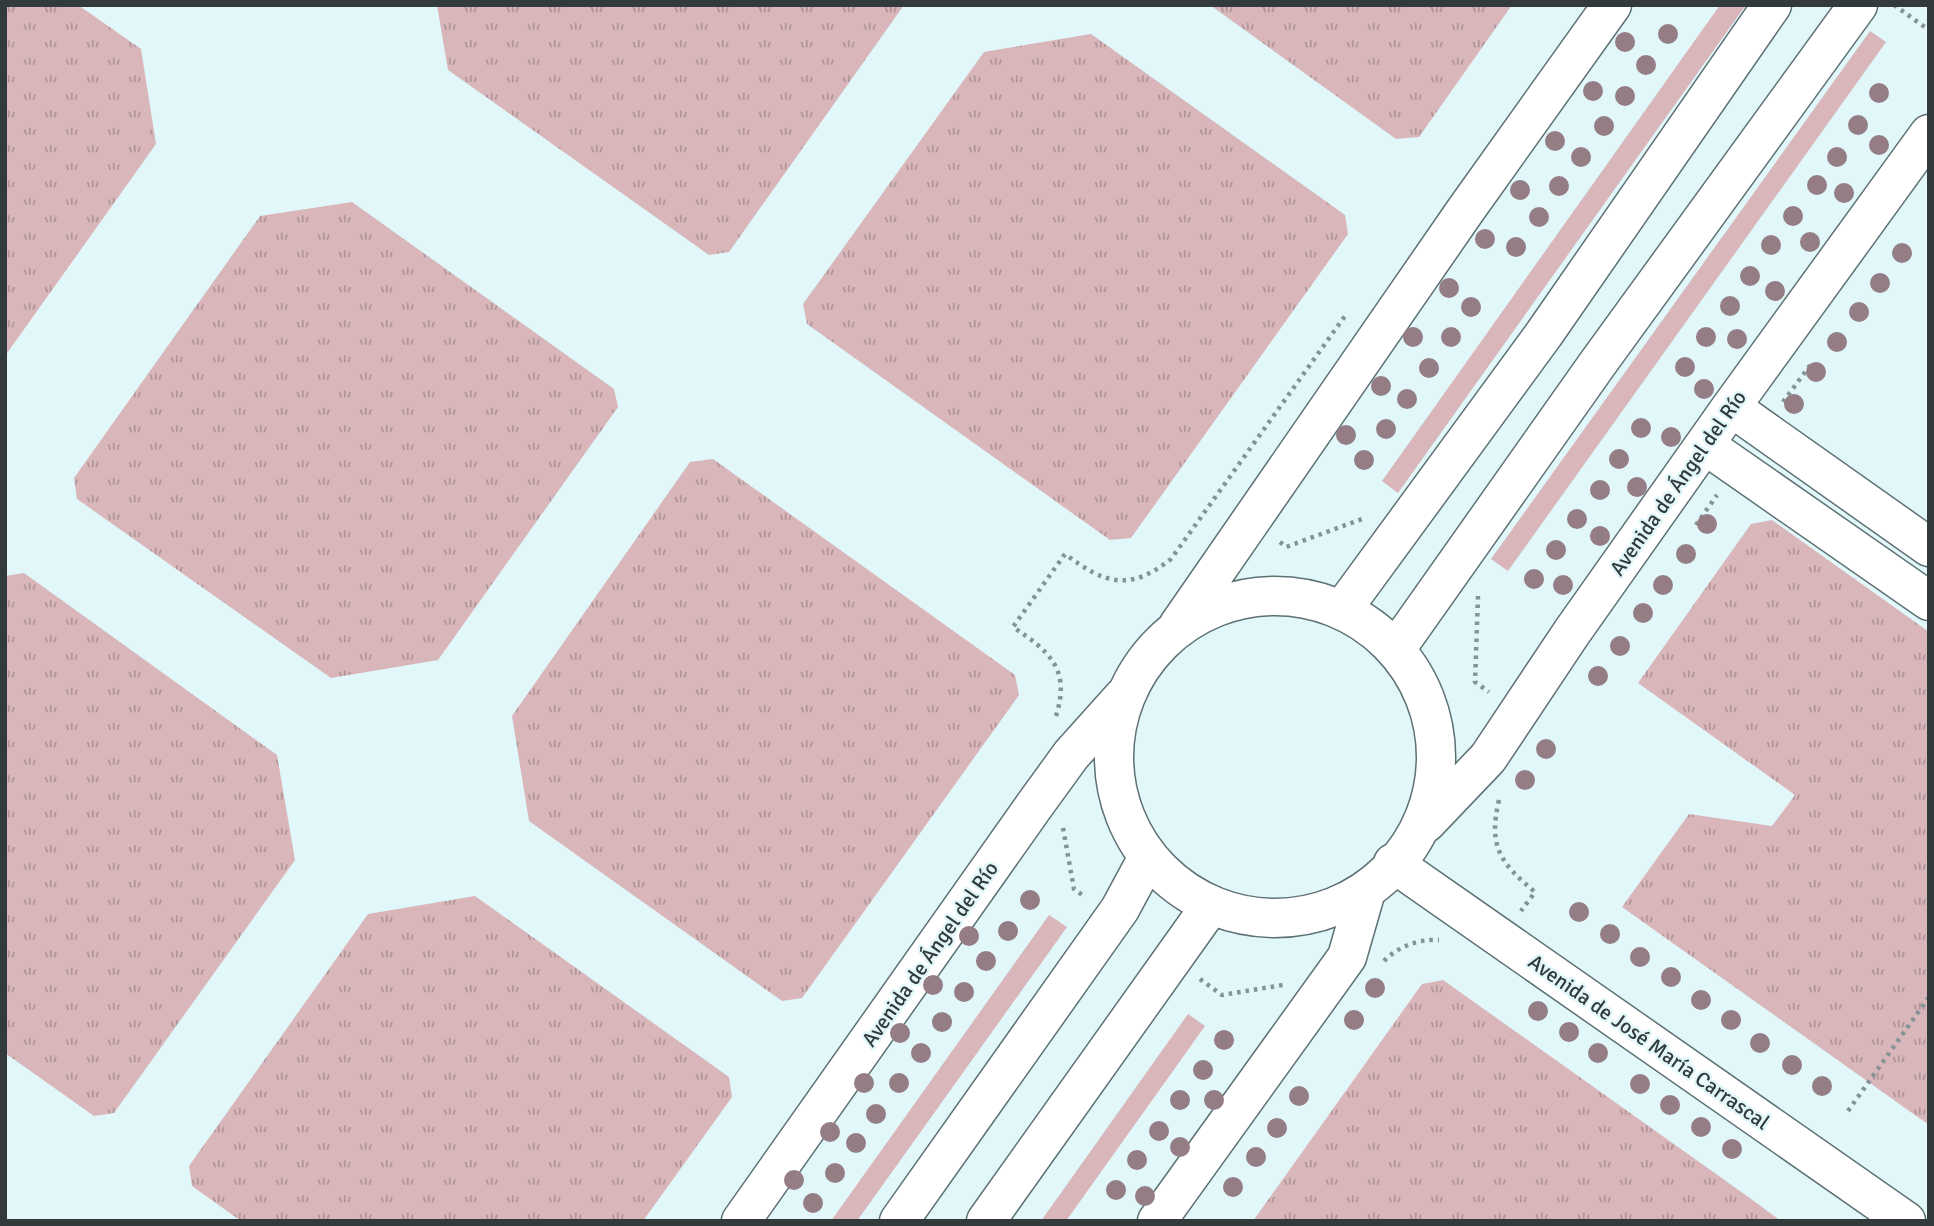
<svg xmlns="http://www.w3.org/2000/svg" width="1934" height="1226" viewBox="0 0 1934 1226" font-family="Signika,sans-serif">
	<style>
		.grass { fill: url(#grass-tufts) }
		.garden { fill: #d8b6b9 }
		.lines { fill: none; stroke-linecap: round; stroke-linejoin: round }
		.minor-casing { stroke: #5e7174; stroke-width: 41 }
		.path { stroke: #859396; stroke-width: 4.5; stroke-dasharray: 3.5 5; stroke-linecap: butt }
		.minor { stroke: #fff; stroke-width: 38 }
		.tree { fill: #957d85 }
		.labels { text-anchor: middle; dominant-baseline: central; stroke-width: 5; stroke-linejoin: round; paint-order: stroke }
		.street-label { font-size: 21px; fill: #323a3c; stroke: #e1f7fa }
	</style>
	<defs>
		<pattern id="grass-tufts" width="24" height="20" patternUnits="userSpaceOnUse" patternTransform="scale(1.75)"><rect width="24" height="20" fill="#d8b6b9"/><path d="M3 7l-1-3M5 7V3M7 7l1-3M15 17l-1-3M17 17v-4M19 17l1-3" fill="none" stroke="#b09598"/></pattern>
	</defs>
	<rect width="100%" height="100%" fill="#e1f7fa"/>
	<path class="grass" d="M 5,5 L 78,5 L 141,49 L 156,144 L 5,356 Z
		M 437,5 L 904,5 L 729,252 L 709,255 L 448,70 Z
		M 1210,5 L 1512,5 L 1419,137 L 1396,139 Z
		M 1091,34 L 1345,215 L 1348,234 L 1131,538 L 1110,540 L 807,324 L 803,304 L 984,52 Z
		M 352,202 L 614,389 L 618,407 L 438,660 L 331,678 L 77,499 L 74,478 L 260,216 Z
		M 713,459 L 1015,675 L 1019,695 L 802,998 L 782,1001 L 529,821 L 512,716 L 690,462 Z
		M 1772,520 L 1929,632 L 1929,1125 L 1622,907 L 1689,814 L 1772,826 L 1795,795 L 1638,683 L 1751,524 Z
		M 24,573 L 277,755 L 295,860 L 114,1113 L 94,1116 L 5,1053 L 5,576 Z
		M 475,896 L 729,1077 L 732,1097 L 643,1221 L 241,1221 L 192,1186 L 189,1166 L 368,914 Z
		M 1443,980 L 1747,1196 L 1781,1221 L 1253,1221 L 1422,984 Z"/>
	<path class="garden" d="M 1720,5 L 1746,5 L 1398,493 L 1382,481 Z
		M 1870,31 L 1886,42 L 1508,571 L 1491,559 Z
		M 1049,915 L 1067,927 L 857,1221 L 831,1221 Z
		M 1188,1014 L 1205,1026 L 1066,1221 L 1041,1221 Z"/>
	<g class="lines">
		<defs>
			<path id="minor" d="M 1731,407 L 1929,547
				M 1705,445 L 1929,601
				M1114 757a161 161 0 1 1 322 0a161 161 0 1 1-322 0Z
				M 1342,610 L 1544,334 L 1772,5
				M 1178,626 L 1465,211 L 1612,5
				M 1396,649 L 1598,363 L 1858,5
				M 1426,823 L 1488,758 L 1572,632 L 1731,407 L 1929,134
				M 1393,863 L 1906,1221
				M 741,1221 L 1034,806 L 1071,755 L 1123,697
				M 899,1221 L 1120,909 L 1148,857
				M 986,1221 L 1211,905
				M 1157,1221 L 1347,957 L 1366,891"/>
		</defs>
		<use href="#minor" class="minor-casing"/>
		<path class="path" d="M 1894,5 L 1929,30
			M 1783,402 L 1811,364
			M 1696,525 L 1717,495
			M 1280,542 L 1286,547 L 1362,519
			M 1478,596 L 1475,682 L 1489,692
			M 1056,716 C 1071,669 1049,651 1013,627 L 1065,554 C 1105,584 1129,592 1171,559 L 1345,316
			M 1499,800 C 1488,846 1500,863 1535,892 L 1521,911
			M 1063,828 L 1074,889 L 1085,897
			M 1384,961 C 1399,946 1418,939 1439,940
			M 1200,979 L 1222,995 L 1283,985
			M 1848,1111 L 1929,997"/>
		<use href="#minor" class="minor"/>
	</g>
	<g class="tree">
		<circle cx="1668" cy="34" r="10"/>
		<circle cx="1625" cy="42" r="10"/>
		<circle cx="1646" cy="65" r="10"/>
		<circle cx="1593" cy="91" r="10"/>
		<circle cx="1879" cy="93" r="10"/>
		<circle cx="1625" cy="96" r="10"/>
		<circle cx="1858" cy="125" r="10"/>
		<circle cx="1604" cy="126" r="10"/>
		<circle cx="1555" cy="141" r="10"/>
		<circle cx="1879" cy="145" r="10"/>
		<circle cx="1581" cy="157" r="10"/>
		<circle cx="1837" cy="157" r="10"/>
		<circle cx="1817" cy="185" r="10"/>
		<circle cx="1559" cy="186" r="10"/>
		<circle cx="1520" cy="190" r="10"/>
		<circle cx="1844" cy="193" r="10"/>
		<circle cx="1793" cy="216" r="10"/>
		<circle cx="1539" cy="217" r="10"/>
		<circle cx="1485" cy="239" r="10"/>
		<circle cx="1810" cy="242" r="10"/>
		<circle cx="1771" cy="245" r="10"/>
		<circle cx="1516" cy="247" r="10"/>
		<circle cx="1902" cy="253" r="10"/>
		<circle cx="1750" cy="276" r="10"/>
		<circle cx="1880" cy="283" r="10"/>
		<circle cx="1449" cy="288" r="10"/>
		<circle cx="1775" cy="291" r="10"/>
		<circle cx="1730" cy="306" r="10"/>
		<circle cx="1471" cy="307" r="10"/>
		<circle cx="1859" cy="312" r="10"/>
		<circle cx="1413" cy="337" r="10"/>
		<circle cx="1451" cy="337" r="10"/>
		<circle cx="1706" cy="337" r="10"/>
		<circle cx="1737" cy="339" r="10"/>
		<circle cx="1837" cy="342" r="10"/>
		<circle cx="1685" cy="367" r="10"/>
		<circle cx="1429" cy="368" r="10"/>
		<circle cx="1816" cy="372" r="10"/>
		<circle cx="1381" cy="386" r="10"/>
		<circle cx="1704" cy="389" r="10"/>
		<circle cx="1407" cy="399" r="10"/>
		<circle cx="1794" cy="404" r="10"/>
		<circle cx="1641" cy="428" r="10"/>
		<circle cx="1386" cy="429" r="10"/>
		<circle cx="1346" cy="435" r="10"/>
		<circle cx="1671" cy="437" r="10"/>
		<circle cx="1619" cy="459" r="10"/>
		<circle cx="1364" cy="460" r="10"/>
		<circle cx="1637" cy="487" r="10"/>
		<circle cx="1600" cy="490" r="10"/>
		<circle cx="1577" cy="519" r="10"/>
		<circle cx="1707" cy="524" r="10"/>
		<circle cx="1600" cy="536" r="10"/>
		<circle cx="1556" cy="550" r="10"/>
		<circle cx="1686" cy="554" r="10"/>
		<circle cx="1534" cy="579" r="10"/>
		<circle cx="1563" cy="585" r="10"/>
		<circle cx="1663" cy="585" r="10"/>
		<circle cx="1643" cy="613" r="10"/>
		<circle cx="1620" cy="646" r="10"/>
		<circle cx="1598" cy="676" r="10"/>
		<circle cx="1546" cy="749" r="10"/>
		<circle cx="1525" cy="780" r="10"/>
		<circle cx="1030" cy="900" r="10"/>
		<circle cx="1579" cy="912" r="10"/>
		<circle cx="1008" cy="931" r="10"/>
		<circle cx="1610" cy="934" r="10"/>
		<circle cx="969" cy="936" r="10"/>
		<circle cx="1640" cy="957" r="10"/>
		<circle cx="986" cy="961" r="10"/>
		<circle cx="1671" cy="977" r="10"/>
		<circle cx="933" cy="985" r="10"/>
		<circle cx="1375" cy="988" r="10"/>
		<circle cx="964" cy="992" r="10"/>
		<circle cx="1701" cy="1000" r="10"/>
		<circle cx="1538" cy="1011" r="10"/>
		<circle cx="1354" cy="1020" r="10"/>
		<circle cx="1731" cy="1020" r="10"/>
		<circle cx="942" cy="1022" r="10"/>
		<circle cx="1569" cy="1032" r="10"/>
		<circle cx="900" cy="1033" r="10"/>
		<circle cx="1224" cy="1040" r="10"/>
		<circle cx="1760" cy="1043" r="10"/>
		<circle cx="921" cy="1053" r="10"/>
		<circle cx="1598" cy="1053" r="10"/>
		<circle cx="1792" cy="1065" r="10"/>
		<circle cx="1203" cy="1070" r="10"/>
		<circle cx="864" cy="1083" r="10"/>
		<circle cx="899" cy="1083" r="10"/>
		<circle cx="1640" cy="1084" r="10"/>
		<circle cx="1822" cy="1086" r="10"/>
		<circle cx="1299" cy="1096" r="10"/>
		<circle cx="1180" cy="1100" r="10"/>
		<circle cx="1214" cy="1100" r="10"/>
		<circle cx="1670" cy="1105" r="10"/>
		<circle cx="876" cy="1114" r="10"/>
		<circle cx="1701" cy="1127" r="10"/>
		<circle cx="1277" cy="1128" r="10"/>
		<circle cx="1159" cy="1131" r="10"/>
		<circle cx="830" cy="1132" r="10"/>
		<circle cx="856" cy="1143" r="10"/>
		<circle cx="1180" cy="1147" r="10"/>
		<circle cx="1732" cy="1149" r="10"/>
		<circle cx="1256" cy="1157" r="10"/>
		<circle cx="1137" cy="1160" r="10"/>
		<circle cx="835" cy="1173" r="10"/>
		<circle cx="794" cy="1180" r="10"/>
		<circle cx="1233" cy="1187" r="10"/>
		<circle cx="1116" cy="1190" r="10"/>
		<circle cx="1145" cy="1196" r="10"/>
		<circle cx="813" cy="1203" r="10"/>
	</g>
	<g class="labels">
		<g class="street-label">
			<text transform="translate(1678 483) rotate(-55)">Avenida de Ángel del Río</text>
			<text transform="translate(930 954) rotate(-55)">Avenida de Ángel del Río</text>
			<text transform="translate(1649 1042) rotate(35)">Avenida de José María Carrascal</text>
		</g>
	</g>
	<rect width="1934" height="1226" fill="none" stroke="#323a3c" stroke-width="14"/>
</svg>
